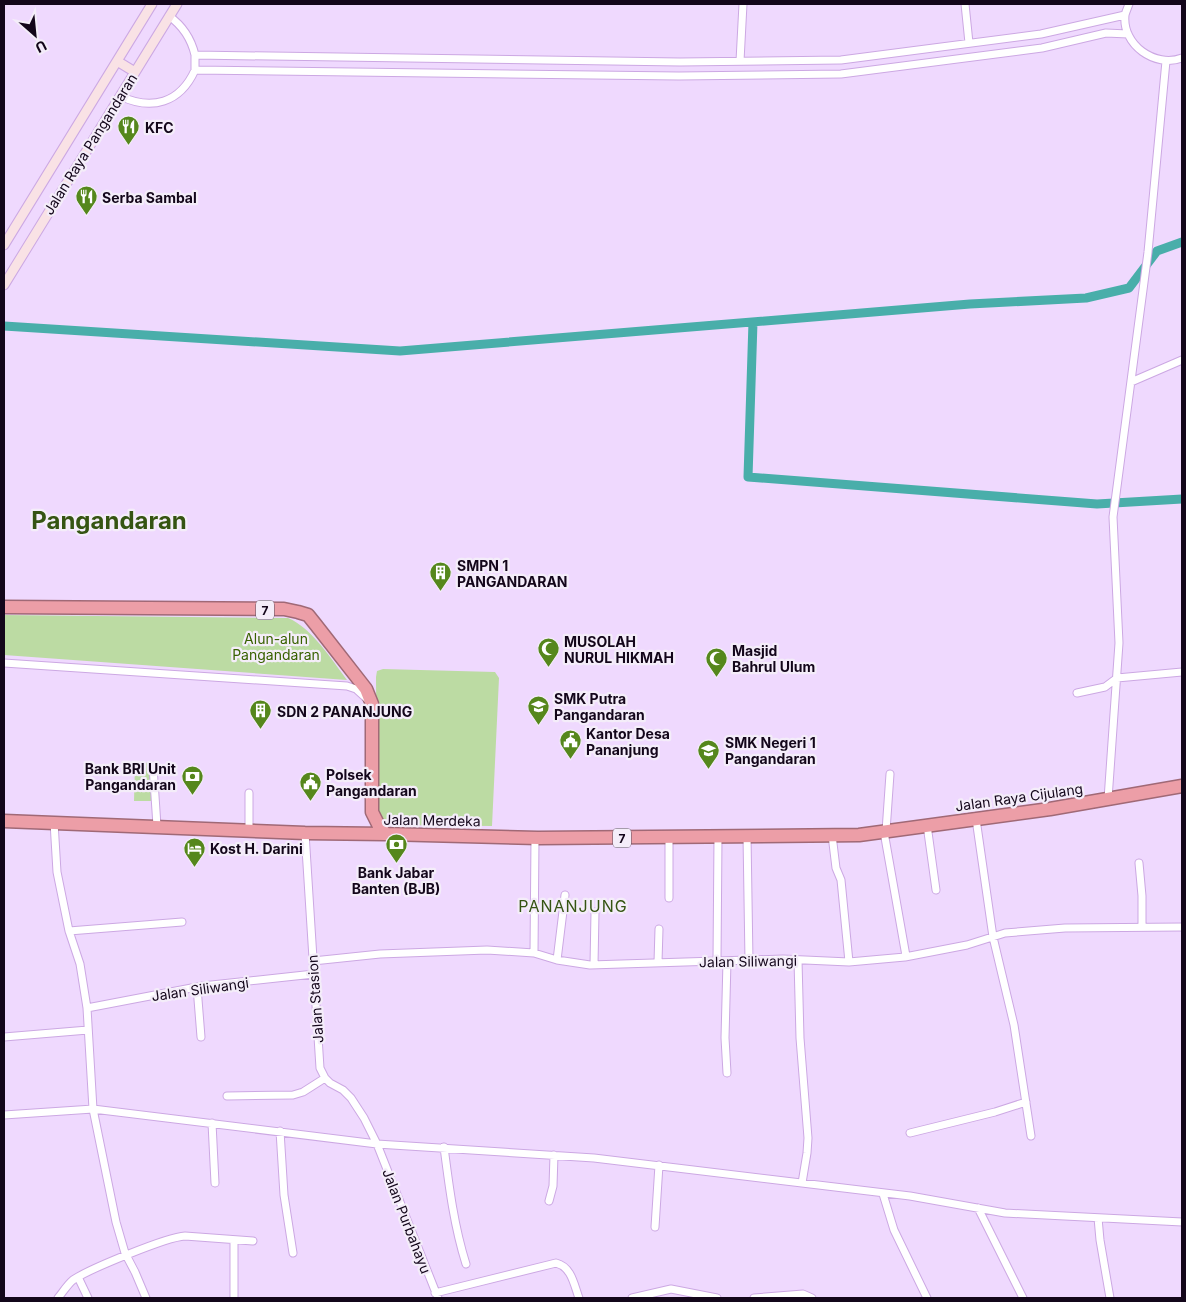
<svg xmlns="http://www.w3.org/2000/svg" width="1186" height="1302" viewBox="0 0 1186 1302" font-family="Inter,sans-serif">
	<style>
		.green { fill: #bcdba3 }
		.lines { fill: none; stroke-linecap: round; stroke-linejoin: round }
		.canal { stroke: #49aeaa; stroke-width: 9 }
		.street-casing { stroke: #cca8e3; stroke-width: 9 }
		.secondary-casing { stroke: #cca8e3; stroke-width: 11 }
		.highway-casing { stroke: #a06976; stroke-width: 15 }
		.street { stroke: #fff; stroke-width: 7 }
		.secondary { stroke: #f9e2e5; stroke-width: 9 }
		.highway { stroke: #ec9ea7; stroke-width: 12 }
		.labels { text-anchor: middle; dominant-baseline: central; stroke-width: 4.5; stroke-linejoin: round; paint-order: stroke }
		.shield { fill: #f4edf9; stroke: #564b5d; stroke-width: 1 }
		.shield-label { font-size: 12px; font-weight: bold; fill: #13061a }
		.poi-label { font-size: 14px; font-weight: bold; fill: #13061a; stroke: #f4edf9; text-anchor: start }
		.street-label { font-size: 14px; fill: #13061a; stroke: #f4edf9 }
		.park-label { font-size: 14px; fill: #386100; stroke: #f4edf9 }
		.quarter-label { font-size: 16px; letter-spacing: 1px; fill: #355412; stroke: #f4edf9 }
		.town-label { font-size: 24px; font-weight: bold; fill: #355412; stroke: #f4edf9 }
	</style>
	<rect width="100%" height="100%" fill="#efd9fe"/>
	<path class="green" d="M 4,615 L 288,618 C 312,628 332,660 347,680 L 4,655 Z
		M 383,669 L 495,672 L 499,678 L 492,826 L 386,825 L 379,820 L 377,814 L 376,677 L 377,671 Z
		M 135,762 L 151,763 L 151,801 L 134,801 Z"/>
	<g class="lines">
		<path class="canal" d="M 753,322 L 748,477 L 1097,504 L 1182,499
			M 4,326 L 400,351 L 970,304 L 1086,298 L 1129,288 L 1157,251 L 1182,242"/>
		<defs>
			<path id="street" d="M 965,4 L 969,43
				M 1129,4 C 1128,7 1126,11 1125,15 C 1122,45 1155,68 1182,58
				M 169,16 C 183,26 191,38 195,55 L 680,62 L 841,60 L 1041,34 L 1125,15
				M 740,61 L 743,4
				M 195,70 L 195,55
				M 120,96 C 152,111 180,103 195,70 L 679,76 L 841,74 L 1042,48 L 1106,33 L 1128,34
				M 1131,382 L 1182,360
				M 4,663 L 347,686 L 356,689 L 368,700
				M 1077,693 L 1105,687 L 1117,678 L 1182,672
				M 153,766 L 157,826
				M 249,793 L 249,831
				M 1108,799 L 1119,643 L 1113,517 L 1148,252 L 1166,61
				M 976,819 L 993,937 L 1014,1025 L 1031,1136
				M 54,822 L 57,872 L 69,931 L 80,964 L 87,1008 L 93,1109 L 116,1222 L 125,1253 L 135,1272 L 146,1298
				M 927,825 L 936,890
				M 886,831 L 890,774
				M 884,832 L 906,956
				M 305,833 L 320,1068 L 325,1078 L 330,1083 L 343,1090 L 351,1098 L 364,1118 L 377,1144 L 438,1298
				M 832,835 L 836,868 L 841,880 L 849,962
				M 747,836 L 749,961
				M 669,837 L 669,898
				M 1139,863 L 1142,896 L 1142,927
				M 69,931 L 182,922
				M 534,953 L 535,838
				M 557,960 L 565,895
				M 717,960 L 718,837
				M 798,960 L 800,1038 L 808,1138 L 807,1153 L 802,1183
				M 313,961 L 380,954 L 487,950 L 534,953 L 557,960 L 590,965 L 783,959 L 849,962 L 905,957 L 967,945 L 1005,933 L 1065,928 L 1182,927
				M 727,961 L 725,1038 L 727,1073
				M 658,962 L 659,929
				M 594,965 L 595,912
				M 197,987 L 201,1037
				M 87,1008 L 202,986 L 314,974
				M 4,1037 L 88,1030
				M 227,1096 L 293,1095 L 303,1092 L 325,1078
				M 4,1115 L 93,1109 L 377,1144 L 594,1158 L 910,1196 L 1005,1213 L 1182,1222
				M 212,1123 L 215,1183
				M 280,1131 L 284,1195 L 293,1253
				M 910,1133 L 995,1112 L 1026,1102
				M 444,1147 C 449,1186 454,1226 466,1264
				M 883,1194 L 894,1230 L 927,1298
				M 549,1201 L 553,1186 L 554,1155
				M 978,1208 L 1023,1298
				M 1098,1218 L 1100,1240 L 1110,1298
				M 655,1227 L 659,1165
				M 234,1240 L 234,1298
				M 78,1277 L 88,1298
				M 435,1293 L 556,1263 C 572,1267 574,1285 579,1298
				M 58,1298 C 63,1292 67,1285 73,1280 C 89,1269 167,1237 185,1236 L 253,1241
				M 632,1298 L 671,1289 L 717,1298
				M 754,1298 L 803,1294 L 812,1298"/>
			<path id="secondary" d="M 117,61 L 135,72
				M 4,245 L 152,4
				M 4,285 L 177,4"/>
			<path id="highway" d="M 4,607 L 284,609 L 298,612 L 308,615 L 316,625 L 366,689 L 372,704 L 372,812 L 380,828 L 386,834
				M 4,821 L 305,833 L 386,834 L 538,838 L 859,835 L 1050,809 L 1182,786"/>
		</defs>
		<use href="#street" class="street-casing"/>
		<use href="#secondary" class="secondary-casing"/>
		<use href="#highway" class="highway-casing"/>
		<use href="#street" class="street"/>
		<use href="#secondary" class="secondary"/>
		<use href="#highway" class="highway"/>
	</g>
	<defs>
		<symbol id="restaurant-pin" viewBox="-11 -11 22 30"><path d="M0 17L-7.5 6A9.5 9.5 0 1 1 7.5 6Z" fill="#55871c" stroke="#f4edf9"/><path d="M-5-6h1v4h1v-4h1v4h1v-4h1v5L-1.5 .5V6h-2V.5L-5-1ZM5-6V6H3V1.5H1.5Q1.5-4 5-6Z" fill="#fff"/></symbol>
		<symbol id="building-pin" viewBox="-11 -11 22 30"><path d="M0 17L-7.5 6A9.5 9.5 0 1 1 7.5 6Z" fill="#55871c" stroke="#f4edf9"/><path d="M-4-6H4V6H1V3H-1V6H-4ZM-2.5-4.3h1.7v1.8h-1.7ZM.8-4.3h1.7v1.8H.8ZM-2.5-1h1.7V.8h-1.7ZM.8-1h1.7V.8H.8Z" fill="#fff"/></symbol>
		<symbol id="mosque-pin" viewBox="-11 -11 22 30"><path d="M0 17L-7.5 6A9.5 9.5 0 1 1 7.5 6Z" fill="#55871c" stroke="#f4edf9"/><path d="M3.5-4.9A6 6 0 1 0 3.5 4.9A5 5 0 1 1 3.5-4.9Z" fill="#fff"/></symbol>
		<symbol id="school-pin" viewBox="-11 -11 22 30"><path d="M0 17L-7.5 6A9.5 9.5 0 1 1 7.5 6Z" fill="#55871c" stroke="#f4edf9"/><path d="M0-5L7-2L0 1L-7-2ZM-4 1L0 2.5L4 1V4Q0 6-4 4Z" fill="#fff"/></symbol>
		<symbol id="civic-pin" viewBox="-11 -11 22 30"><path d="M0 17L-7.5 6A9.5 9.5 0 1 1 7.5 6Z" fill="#55871c" stroke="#f4edf9"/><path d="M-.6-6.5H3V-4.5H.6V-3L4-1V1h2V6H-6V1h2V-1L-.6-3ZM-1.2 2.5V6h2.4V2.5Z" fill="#fff"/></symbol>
		<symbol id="bank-pin" viewBox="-11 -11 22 30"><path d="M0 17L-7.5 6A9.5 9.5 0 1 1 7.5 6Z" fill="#55871c" stroke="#f4edf9"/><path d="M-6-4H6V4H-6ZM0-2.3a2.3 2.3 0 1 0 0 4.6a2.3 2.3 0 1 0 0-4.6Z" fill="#fff"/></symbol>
		<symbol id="hotel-pin" viewBox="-11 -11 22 30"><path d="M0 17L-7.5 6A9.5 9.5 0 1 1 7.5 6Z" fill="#55871c" stroke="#f4edf9"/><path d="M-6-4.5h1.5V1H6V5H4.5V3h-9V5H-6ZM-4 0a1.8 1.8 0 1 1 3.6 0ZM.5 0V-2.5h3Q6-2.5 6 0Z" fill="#fff"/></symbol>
	</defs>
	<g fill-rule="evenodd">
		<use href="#restaurant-pin" x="116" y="114" width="25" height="34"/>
		<use href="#restaurant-pin" x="74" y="184" width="25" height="34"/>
		<use href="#building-pin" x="428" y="560" width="25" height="34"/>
		<use href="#mosque-pin" x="536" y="636" width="25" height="34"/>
		<use href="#mosque-pin" x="704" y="646" width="25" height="34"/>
		<use href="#school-pin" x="526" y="694" width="25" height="34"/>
		<use href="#building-pin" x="248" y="698" width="25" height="34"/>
		<use href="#civic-pin" x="558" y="728" width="25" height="34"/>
		<use href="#school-pin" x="696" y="738" width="25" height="34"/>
		<use href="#bank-pin" x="180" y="764" width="25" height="34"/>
		<use href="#civic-pin" x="298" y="770" width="25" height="34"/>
		<use href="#bank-pin" x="384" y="832" width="25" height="34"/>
		<use href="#hotel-pin" x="182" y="836" width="25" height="34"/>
	</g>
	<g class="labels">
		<g class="shield">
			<rect x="256" y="600.5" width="18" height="19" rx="4"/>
			<rect x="613" y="828.5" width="18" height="19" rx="4"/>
		</g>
		<g class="shield-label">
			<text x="265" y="610">7</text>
			<text x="622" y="838">7</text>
		</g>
		<g class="poi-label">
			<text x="145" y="127">KFC</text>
			<text x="102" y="197">Serba Sambal</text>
			<text x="457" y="565">SMPN 1<tspan x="457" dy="16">PANGANDARAN</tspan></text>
			<text x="564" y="641">MUSOLAH<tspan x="564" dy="16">NURUL HIKMAH</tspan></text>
			<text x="732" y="650">Masjid<tspan x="732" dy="16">Bahrul Ulum</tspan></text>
			<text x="554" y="698">SMK Putra<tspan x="554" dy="16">Pangandaran</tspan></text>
			<text x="277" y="711">SDN 2 PANANJUNG</text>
			<text x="586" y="733">Kantor Desa<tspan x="586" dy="16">Pananjung</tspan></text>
			<text x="725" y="742">SMK Negeri 1<tspan x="725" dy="16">Pangandaran</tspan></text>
			<text x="176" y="768" text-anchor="end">Bank BRI Unit<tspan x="176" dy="16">Pangandaran</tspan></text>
			<text x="326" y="774">Polsek<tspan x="326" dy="16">Pangandaran</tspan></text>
			<text x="210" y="848">Kost H. Darini</text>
			<text x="396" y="872" text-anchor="middle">Bank Jabar<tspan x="396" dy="16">Banten (BJB)</tspan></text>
		</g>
		<g class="street-label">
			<text transform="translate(90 144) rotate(-58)">Jalan Raya Pangandaran</text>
			<text transform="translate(1019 797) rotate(-8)">Jalan Raya Cijulang</text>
			<text transform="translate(432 820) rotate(1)">Jalan Merdeka</text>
			<text transform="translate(748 961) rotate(-1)">Jalan Siliwangi</text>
			<text transform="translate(200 989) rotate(-8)">Jalan Siliwangi</text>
			<text transform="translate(315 999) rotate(-94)">Jalan Stasion</text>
			<text transform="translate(407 1221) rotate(69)">Jalan Purbahayu</text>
		</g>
		<g class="park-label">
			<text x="276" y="638">Alun-alun<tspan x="276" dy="16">Pangandaran</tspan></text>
		</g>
		<g class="quarter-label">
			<text x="573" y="906">PANANJUNG</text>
		</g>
		<g class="town-label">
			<text x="109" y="520">Pangandaran</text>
		</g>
	</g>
	<rect width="1186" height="1302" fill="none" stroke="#13061a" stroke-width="10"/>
	<g transform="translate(35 35) rotate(153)" stroke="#f4edf9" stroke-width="4" paint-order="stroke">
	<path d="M0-4L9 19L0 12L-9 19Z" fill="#13061a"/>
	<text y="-8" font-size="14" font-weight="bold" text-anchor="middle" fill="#13061a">U</text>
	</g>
</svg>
